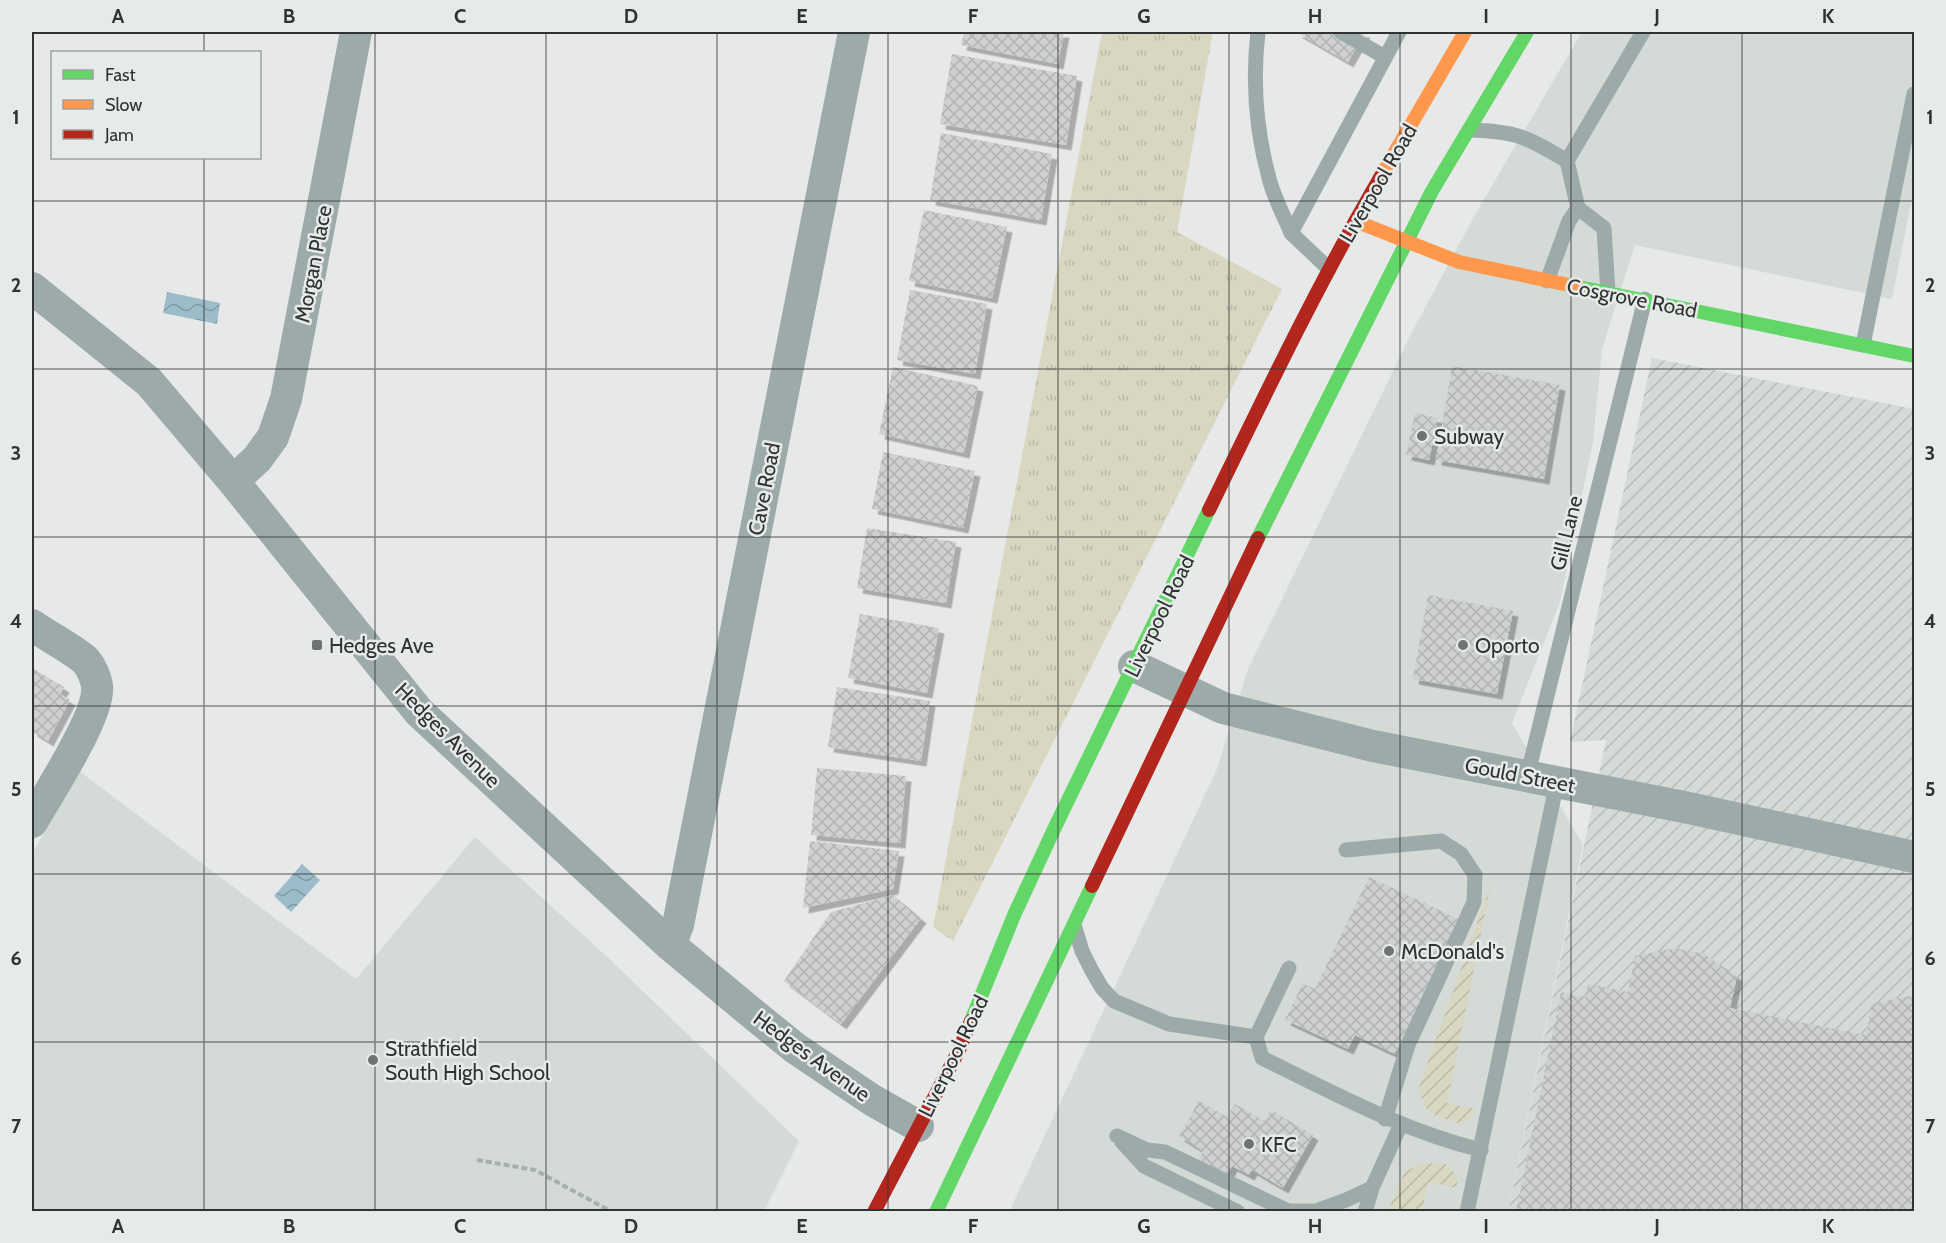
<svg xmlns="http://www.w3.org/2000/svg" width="1946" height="1243" viewBox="0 0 1946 1243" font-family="Cabin,sans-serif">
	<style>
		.built { fill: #d4dad6 }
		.industrial { fill: url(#industrial-furrows) }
		.grass { fill: url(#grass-tufts) }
		.garden { fill: url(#garden-furrows) }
		.water { fill: url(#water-waves) }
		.building { fill: url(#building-cross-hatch); filter: url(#shadow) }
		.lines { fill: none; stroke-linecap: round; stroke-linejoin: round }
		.path { stroke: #a6aeae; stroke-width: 4; stroke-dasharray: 6 3; stroke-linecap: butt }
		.lane { stroke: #9daaaa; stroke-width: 15 }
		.street { stroke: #9daaaa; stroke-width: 32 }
		.fast { stroke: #63d668; stroke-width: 14 }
		.slow { stroke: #ff974d; stroke-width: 14 }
		.jam { stroke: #b3261e; stroke-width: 14 }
		.grid { fill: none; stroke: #313332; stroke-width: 1.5; stroke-opacity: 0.55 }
		.poi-dot { fill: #717372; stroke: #e6eae8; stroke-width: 2 }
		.labels { text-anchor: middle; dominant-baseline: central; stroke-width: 5; stroke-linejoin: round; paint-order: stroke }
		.street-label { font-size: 21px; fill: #313332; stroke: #e6eae8 }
		.poi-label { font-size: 21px; fill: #313332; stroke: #e6eae8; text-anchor: start }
		.neatline { fill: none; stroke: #313332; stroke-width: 2 }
		.grid-label { font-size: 20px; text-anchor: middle; font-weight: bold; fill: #313332 }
	</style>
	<defs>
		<pattern id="industrial-furrows" width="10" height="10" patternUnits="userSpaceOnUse" patternTransform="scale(1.5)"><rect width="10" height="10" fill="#d4dad6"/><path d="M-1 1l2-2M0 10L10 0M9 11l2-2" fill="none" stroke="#b6bcb8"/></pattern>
		<pattern id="grass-tufts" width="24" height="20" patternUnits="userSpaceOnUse" patternTransform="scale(1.5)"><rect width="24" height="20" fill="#d9d7c2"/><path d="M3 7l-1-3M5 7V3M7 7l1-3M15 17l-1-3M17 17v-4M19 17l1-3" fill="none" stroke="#bbb9a7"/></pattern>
		<pattern id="garden-furrows" width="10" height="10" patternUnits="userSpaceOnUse" patternTransform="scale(1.5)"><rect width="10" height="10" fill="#d9d7c2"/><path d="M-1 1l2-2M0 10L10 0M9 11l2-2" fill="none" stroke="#bbb9a7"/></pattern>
		<pattern id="water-waves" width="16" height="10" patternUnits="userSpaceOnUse" patternTransform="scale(1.5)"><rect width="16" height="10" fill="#9cbcca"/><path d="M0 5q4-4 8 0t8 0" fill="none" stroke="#8099a5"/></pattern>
		<pattern id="building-cross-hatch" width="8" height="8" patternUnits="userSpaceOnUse" patternTransform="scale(1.5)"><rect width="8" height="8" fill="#cfd1d0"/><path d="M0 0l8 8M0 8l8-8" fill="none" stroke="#b2b4b3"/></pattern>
		<filter id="shadow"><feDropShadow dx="5.5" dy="5.5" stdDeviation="0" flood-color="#0004"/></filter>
	</defs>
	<rect width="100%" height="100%" fill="#e7e9e8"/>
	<path class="built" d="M 1582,32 L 1914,32 L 1914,188 L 1892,299 L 1635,245 L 1602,349 L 1593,442 L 1560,602 L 1512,723 L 1583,845 L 1508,1211 L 1009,1212 L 1217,769 L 1248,669 L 1412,332 L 1476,213 Z
		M 79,771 L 356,979 L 475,837 L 603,953 L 799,1141 L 764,1211 L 32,1212 L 32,854 Z"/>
	<path class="industrial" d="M 1652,358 L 1914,409 L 1914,1211 L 1508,1212 L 1606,740 L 1570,742 Z"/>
	<path class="grass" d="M 1102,32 L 1213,32 L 1177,232 L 1282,289 L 953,941 L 933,927 Z"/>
	<path class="garden" d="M 1491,884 L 1447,1103 L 1476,1109 L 1470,1119 L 1460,1124 C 1434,1114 1424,1117 1419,1087 Z
		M 1426,1163 L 1445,1164 L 1457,1175 L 1457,1188 L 1428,1182 L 1422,1211 L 1388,1211 L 1405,1171 Z"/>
	<path class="water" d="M 167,292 L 220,303 L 217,324 L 163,313 Z
		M 302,864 L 320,880 L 291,912 L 274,896 Z"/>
	<path class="building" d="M 964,32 L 1064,32 L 1058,64 L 961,45 Z
		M 1296,32 L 1365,32 L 1348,62 Z
		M 952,54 L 1077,76 L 1066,145 L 940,124 Z
		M 941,133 L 1052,154 L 1041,220 L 930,200 Z
		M 924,210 L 1007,227 L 992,298 L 909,281 Z
		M 910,290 L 987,304 L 975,374 L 897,360 Z
		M 1452,366 L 1560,385 L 1544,479 L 1436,460 Z
		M 893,367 L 978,386 L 964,453 L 879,434 Z
		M 1415,413 L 1438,418 L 1429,460 L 1406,455 Z
		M 883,452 L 975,471 L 963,528 L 872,509 Z
		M 867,528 L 956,542 L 946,603 L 857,588 Z
		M 1428,595 L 1513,611 L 1497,694 L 1413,679 Z
		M 860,614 L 939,628 L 927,693 L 848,678 Z
		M 32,668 L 64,687 L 60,694 L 70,700 L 48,741 L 32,731 Z
		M 837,687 L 930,701 L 921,761 L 828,747 Z
		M 817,768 L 906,776 L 900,843 L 811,835 Z
		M 810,841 L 899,851 L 893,889 L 803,908 Z
		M 1369,877 L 1460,920 L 1395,1054 L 1355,1035 L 1348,1049 L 1285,1020 L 1303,983 L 1315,989 Z
		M 893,895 L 921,918 L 841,1024 L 784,981 L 831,912 Z
		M 1676,948 L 1704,954 L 1737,976 L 1730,1008 L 1866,1035 L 1872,1004 L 1914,995 L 1914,1212 L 1516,1212 L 1561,992 L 1585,998 L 1588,984 L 1628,992 L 1635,956 Z
		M 1199,1101 L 1227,1117 L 1235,1104 L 1265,1121 L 1271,1110 L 1313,1135 L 1283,1188 L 1252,1170 L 1249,1175 L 1232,1166 L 1222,1184 L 1194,1168 L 1203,1151 L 1179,1136 Z"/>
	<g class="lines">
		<path class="path" d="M 477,1160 L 535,1170 L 612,1212"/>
		<path class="lane" d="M 1258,32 C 1252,83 1256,132 1270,182 C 1275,199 1284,216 1291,233
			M 1341,32 L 1385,57
			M 1469,130 C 1516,131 1527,137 1567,161 L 1643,32
			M 1567,161 L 1578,208 L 1604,228 L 1608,293
			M 1329,269 L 1291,233 L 1399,32
			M 1547,281 L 1569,221 L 1578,208
			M 1863,345 L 1914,94
			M 1527,777 L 1645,299
			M 1346,850 L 1441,841 L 1461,854 L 1475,875 L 1474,902 L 1408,1045 L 1385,1119
			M 1075,928 L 1082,951 L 1092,971 L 1102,988 L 1114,1001 L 1169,1024 L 1256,1037
			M 1289,968 L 1256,1037 L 1262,1058 C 1334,1093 1403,1131 1481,1150
			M 1117,1136 L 1147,1150 L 1165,1152 L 1288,1211 L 1316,1211 L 1346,1200 L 1372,1188
			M 1122,1142 L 1144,1166 L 1238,1212
			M 1365,1212 L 1372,1188 L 1401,1124
			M 1467,1212 L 1557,782"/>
		<path class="street" d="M 32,288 L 149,382 L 233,481 L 419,712 L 670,945 L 753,1014 L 795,1048 L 872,1100 L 918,1126
			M 233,481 L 257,459 L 273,437 L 286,399 L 356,32
			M 32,625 C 44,634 76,651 86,661 C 91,667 96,678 97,686 C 101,714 47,795 32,822
			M 1134,666 L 1223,708 L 1373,746 L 1684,807 L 1914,857
			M 670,945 L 678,925 L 854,32"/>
		<path class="fast" d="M 1579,287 L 1914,356
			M 1258,538 L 1432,191 L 1527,32
			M 971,1021 L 1015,913 L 1056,825 L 1209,510
			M 936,1212 L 1092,886"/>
		<path class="slow" d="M 1381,176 L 1465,32
			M 1355,221 L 1459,262 L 1579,287"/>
		<path class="jam" d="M 1209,510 C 1264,397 1318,284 1381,176
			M 1092,886 L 1258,538
			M 874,1212 L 959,1050 L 971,1021"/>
	</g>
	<path class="grid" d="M 204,32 L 204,52M 375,32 L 375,1212M 546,32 L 546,1212M 717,32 L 717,1212M 888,32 L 888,1212M 1058,32 L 1058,1212M 1229,32 L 1229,1212M 1400,32 L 1400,1212M 1571,32 L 1571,1212M 1742,32 L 1742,1212M 204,158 L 204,1212M 32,201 L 1914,201M 32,369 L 1914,369M 32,537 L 1914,537M 32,706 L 1914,706M 32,874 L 1914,874M 32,1042 L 1914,1042"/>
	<g class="poi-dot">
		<circle cx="1422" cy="436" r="6"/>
		<rect x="311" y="639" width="12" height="12" rx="3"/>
		<circle cx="1463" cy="645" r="6"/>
		<circle cx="1389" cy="951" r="6"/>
		<circle cx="373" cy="1060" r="6"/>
		<circle cx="1249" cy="1144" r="6"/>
	</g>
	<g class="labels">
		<g class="street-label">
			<text transform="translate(1378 183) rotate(-60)">Liverpool Road</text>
			<text transform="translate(313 264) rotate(-79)">Morgan Place</text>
			<text transform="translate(1632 298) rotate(11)">Cosgrove Road</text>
			<text transform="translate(764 489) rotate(-79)">Cave Road</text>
			<text transform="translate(1566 533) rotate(-76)">Gill Lane</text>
			<text transform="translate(1159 616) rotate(-64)">Liverpool Road</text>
			<text transform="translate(448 735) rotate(45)">Hedges Avenue</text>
			<text transform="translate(1520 775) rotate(11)">Gould Street</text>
			<text transform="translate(812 1056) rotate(36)">Hedges Avenue</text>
			<text transform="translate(953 1056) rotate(-64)">Liverpool Road</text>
		</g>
		<g class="poi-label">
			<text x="1434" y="436">Subway</text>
			<text x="329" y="645">Hedges Ave</text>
			<text x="1475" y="645">Oporto</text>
			<text x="1401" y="951">McDonald's</text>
			<text x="385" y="1048">Strathfield<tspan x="385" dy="24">South High School</tspan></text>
			<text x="1261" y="1144">KFC</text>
		</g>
	</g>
	<rect width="1946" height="1243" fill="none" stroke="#e6eae8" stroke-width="66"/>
	<rect x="51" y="51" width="210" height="108" fill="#e6eae8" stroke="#9ea19f" stroke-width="1.5"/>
	<rect x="63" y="70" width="30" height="9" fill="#63d668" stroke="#9ea19f" stroke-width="1.5"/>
	<text x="105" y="81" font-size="18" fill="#313332">Fast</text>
	<rect x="63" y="100" width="30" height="9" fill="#ff974d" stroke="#9ea19f" stroke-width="1.5"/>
	<text x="105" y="111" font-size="18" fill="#313332">Slow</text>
	<rect x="63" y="130" width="30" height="9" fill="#b3261e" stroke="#9ea19f" stroke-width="1.5"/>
	<text x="105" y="141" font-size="18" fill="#313332">Jam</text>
	<rect x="33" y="33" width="1880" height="1177" class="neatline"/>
	<g class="grid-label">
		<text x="118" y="23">A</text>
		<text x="289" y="23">B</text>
		<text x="460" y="23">C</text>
		<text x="631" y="23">D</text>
		<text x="802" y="23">E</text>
		<text x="973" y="23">F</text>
		<text x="1144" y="23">G</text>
		<text x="1315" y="23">H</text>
		<text x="1486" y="23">I</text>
		<text x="1657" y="23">J</text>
		<text x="1828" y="23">K</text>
		<text x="16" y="124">1</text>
		<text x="1930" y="124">1</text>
		<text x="16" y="292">2</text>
		<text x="1930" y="292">2</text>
		<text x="16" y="460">3</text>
		<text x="1930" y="460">3</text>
		<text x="16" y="628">4</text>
		<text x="1930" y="628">4</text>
		<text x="16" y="796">5</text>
		<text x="1930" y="796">5</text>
		<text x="16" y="965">6</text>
		<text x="1930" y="965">6</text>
		<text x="16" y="1133">7</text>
		<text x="1930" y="1133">7</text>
		<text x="118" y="1233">A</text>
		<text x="289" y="1233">B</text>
		<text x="460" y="1233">C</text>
		<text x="631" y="1233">D</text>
		<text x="802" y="1233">E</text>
		<text x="973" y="1233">F</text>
		<text x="1144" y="1233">G</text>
		<text x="1315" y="1233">H</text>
		<text x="1486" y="1233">I</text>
		<text x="1657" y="1233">J</text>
		<text x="1828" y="1233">K</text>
	</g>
</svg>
